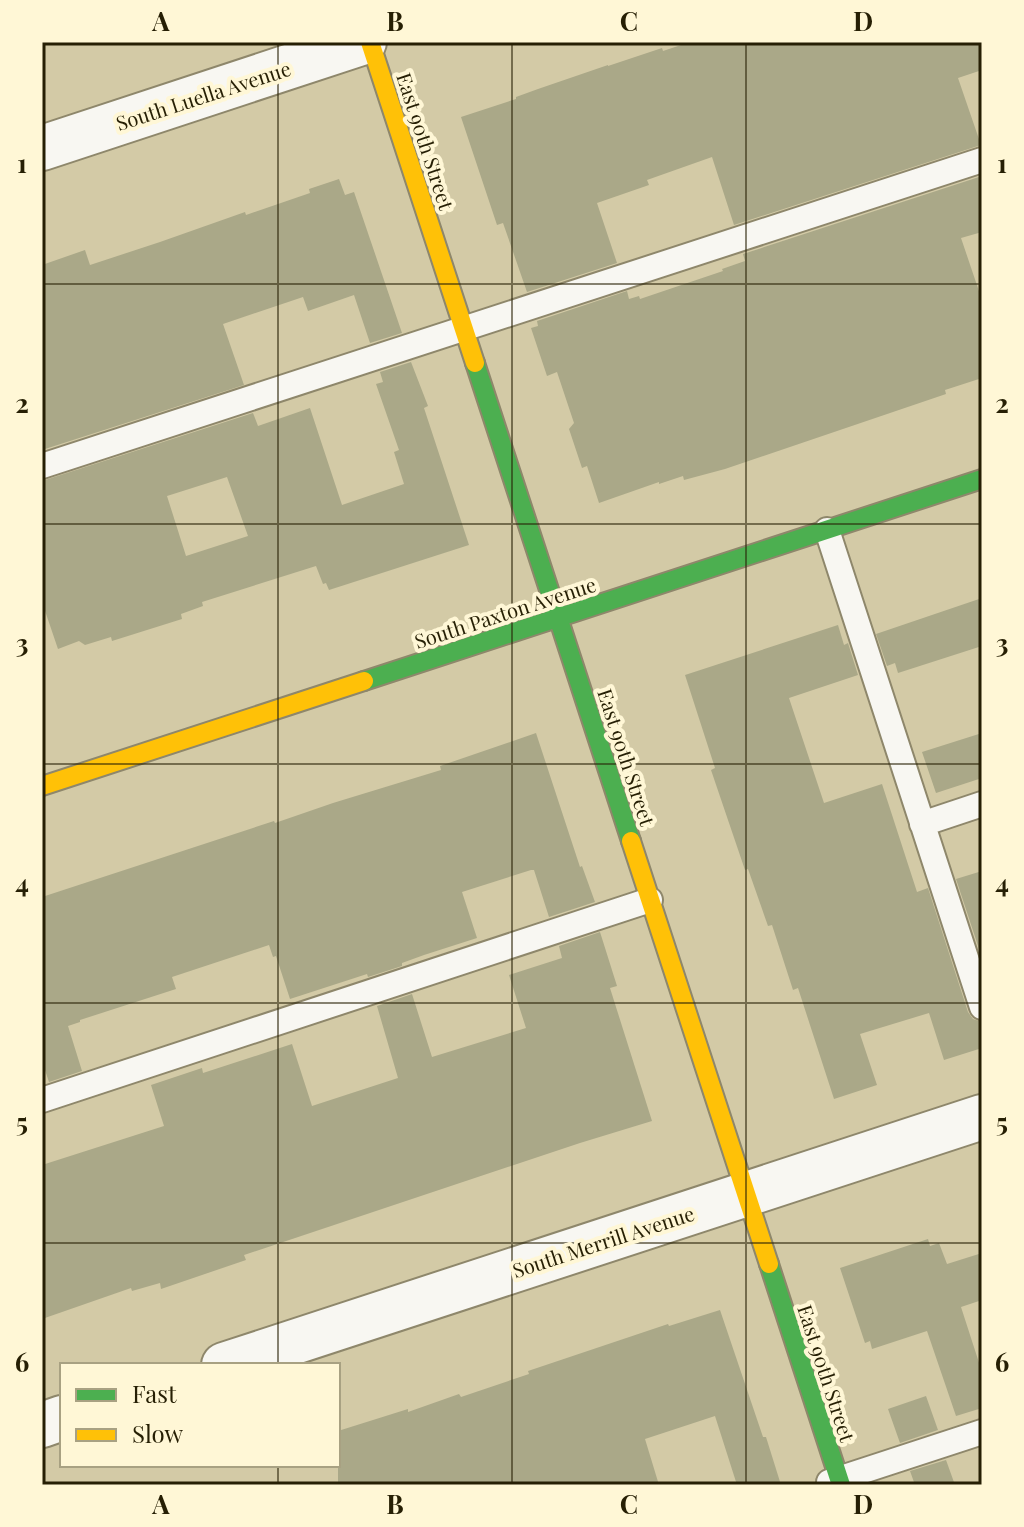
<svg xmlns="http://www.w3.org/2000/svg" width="1024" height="1527" viewBox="0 0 1024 1527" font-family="'Playfair Display',serif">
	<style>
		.building { fill: #aaa888; fill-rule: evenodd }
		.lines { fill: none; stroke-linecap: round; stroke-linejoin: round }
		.lane-casing { stroke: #8e876b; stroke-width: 28 }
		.street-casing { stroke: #8e876b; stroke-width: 48 }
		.fast-casing { stroke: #8e876b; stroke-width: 22 }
		.slow-casing { stroke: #8e876b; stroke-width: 22 }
		.lane { stroke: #f8f7f2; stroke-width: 24 }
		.street { stroke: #f8f7f2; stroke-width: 44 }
		.fast { stroke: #4caf50; stroke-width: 18 }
		.slow { stroke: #ffc107; stroke-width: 18 }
		.grid { fill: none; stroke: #261f04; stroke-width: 2; stroke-opacity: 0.55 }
		.labels { text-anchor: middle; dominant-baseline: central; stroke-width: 8; stroke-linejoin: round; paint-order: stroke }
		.street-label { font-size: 20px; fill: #261f04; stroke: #fff7d6 }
		.neatline { fill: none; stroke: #261f04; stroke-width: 3 }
		.grid-label { font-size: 26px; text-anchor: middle; font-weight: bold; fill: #261f04 }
	</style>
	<rect width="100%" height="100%" fill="#d3caa6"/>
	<path class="building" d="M 690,42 L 982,42 L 982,70 L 958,78 L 981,145 L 734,225 L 712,157 L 647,180 L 649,185 L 597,203 L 617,263 L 527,292 L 503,223 L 497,225 L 461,117 L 516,99 L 516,97 L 538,89 L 608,65 L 608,66 L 662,48 L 663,51 Z
		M 982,176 L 982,232 L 961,238 L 982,300 L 982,378 L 945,390 L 946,394 L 725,469 L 684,480 L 683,476 L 659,484 L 659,482 L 599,503 L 587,466 L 582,468 L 569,429 L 574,423 L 557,372 L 547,376 L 531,328 L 538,326 L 537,321 L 627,291 L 629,299 L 639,296 L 640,299 L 723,271 L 722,269 L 745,261 L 743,254 Z
		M 339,179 L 345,195 L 354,192 L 402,333 L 370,343 L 354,295 L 308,311 L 303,297 L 223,324 L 244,385 L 42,450 L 42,265 L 85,250 L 90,265 L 160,242 L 245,212 L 246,215 L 310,193 L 309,189 Z
		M 411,362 L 428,406 L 424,408 L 469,545 L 329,590 L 326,583 L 323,584 L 316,566 L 202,602 L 203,606 L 181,614 L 182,619 L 112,641 L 111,637 L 85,645 L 79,641 L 58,649 L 42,602 L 42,481 L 253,413 L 258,426 L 310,408 L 342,505 L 404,484 L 394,452 L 399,450 L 376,384 L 383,382 L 380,372 ZM 227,477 L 248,536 L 186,556 L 167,496 Z
		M 982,598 L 982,646 L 898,673 L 895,663 L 887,666 L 876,634 Z
		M 838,625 L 844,645 L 848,643 L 858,675 L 789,698 L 824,803 L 882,784 L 917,892 L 928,888 L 968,1012 L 973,1019 L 982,1022 L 982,1048 L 944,1060 L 929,1013 L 860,1034 L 877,1085 L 834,1099 L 798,988 L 793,990 L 772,925 L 768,926 L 748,869 L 745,870 L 711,770 L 715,768 L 685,675 Z
		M 536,733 L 580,867 L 582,866 L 595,902 L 549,917 L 534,870 L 531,870 L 462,892 L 477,938 L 424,955 L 402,963 L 402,966 L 368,977 L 367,974 L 290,999 L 276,956 L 273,957 L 269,945 L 172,977 L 176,989 L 80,1020 L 80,1022 L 68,1026 L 82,1071 L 49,1082 L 42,1061 L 42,897 L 274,821 L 275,823 L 333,803 L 441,770 L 440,766 Z
		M 982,733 L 982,778 L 936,793 L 922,752 Z
		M 982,871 L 982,958 L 956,879 Z
		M 600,932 L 617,986 L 610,988 L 652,1121 L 580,1143 L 244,1255 L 246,1260 L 161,1289 L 160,1283 L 132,1291 L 131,1288 L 42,1319 L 42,1165 L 164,1126 L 151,1085 L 202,1068 L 203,1073 L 292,1044 L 312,1106 L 398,1078 L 377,1006 L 412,994 L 432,1057 L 526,1028 L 509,975 L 562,958 L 559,946 Z
		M 928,1239 L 930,1246 L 939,1243 L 947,1264 L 982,1253 L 982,1300 L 961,1307 L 982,1372 L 982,1408 L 956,1416 L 927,1331 L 872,1349 L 870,1341 L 865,1343 L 840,1268 Z
		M 720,1310 L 763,1437 L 766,1437 L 781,1485 L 737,1485 L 715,1416 L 645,1439 L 659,1485 L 338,1485 L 338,1431 L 408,1409 L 408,1412 L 459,1394 L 461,1397 L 529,1374 L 528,1371 L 668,1324 L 669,1326 Z
		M 926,1396 L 938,1430 L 900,1443 L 888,1409 Z
		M 946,1460 L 955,1485 L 915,1485 L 910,1471 Z"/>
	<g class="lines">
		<defs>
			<path id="lane" d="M 42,466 L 982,160
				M 827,530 L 982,1007
				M 922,824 L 982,804
				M 42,1100 L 650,900
				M 829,1482 L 982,1432"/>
			<path id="street" d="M 42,148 L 364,42
				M 224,1365 L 982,1117
				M 42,1425 L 62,1418"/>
			<path id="fast" d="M 475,363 L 631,841
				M 364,681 L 982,479
				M 769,1264 L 841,1485"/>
			<path id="slow" d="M 370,42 L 475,363
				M 42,786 L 364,681
				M 631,841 L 769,1264"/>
		</defs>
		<use href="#lane" class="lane-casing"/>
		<use href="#street" class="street-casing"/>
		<use href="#fast" class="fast-casing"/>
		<use href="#slow" class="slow-casing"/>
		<use href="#lane" class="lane"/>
		<use href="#street" class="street"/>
		<use href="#fast" class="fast"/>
		<use href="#slow" class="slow"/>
	</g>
	<path class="grid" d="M 278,42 L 278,1365M 512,42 L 512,1485M 746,42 L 746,1485M 42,284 L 982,284M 42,524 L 982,524M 42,764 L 982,764M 42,1003 L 982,1003M 42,1243 L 982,1243M 278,1465 L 278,1485"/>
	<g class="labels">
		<g class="street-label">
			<text transform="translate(203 95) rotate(-18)">South Luella Avenue</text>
			<text transform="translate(426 141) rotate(72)">East 90th Street</text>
			<text transform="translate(505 612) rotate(-18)">South Paxton Avenue</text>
			<text transform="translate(627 757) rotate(72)">East 90th Street</text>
			<text transform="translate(603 1241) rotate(-18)">South Merrill Avenue</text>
			<text transform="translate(827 1373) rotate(72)">East 90th Street</text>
		</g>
	</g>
	<rect width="1024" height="1527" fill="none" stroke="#fff7d6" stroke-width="88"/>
	<rect x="60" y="1363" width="280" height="104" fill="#fff7d6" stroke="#a8a182" stroke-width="2"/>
	<rect x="76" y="1389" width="40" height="12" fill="#4caf50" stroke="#a8a182" stroke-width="2"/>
	<text x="132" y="1403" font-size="24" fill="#261f04">Fast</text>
	<rect x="76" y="1429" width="40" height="12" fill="#ffc107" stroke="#a8a182" stroke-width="2"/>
	<text x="132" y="1443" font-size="24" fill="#261f04">Slow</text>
	<rect x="44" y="44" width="936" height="1439" class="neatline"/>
	<g class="grid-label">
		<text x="161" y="31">A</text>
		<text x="395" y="31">B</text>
		<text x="629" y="31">C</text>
		<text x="863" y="31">D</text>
		<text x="22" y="173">1</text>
		<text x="1002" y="173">1</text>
		<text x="22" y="413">2</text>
		<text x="1002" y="413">2</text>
		<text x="22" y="653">3</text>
		<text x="1002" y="653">3</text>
		<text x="22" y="893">4</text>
		<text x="1002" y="893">4</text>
		<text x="22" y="1132">5</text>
		<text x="1002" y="1132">5</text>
		<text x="22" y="1372">6</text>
		<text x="1002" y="1372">6</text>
		<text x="161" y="1514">A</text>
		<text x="395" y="1514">B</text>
		<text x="629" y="1514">C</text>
		<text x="863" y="1514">D</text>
	</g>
</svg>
